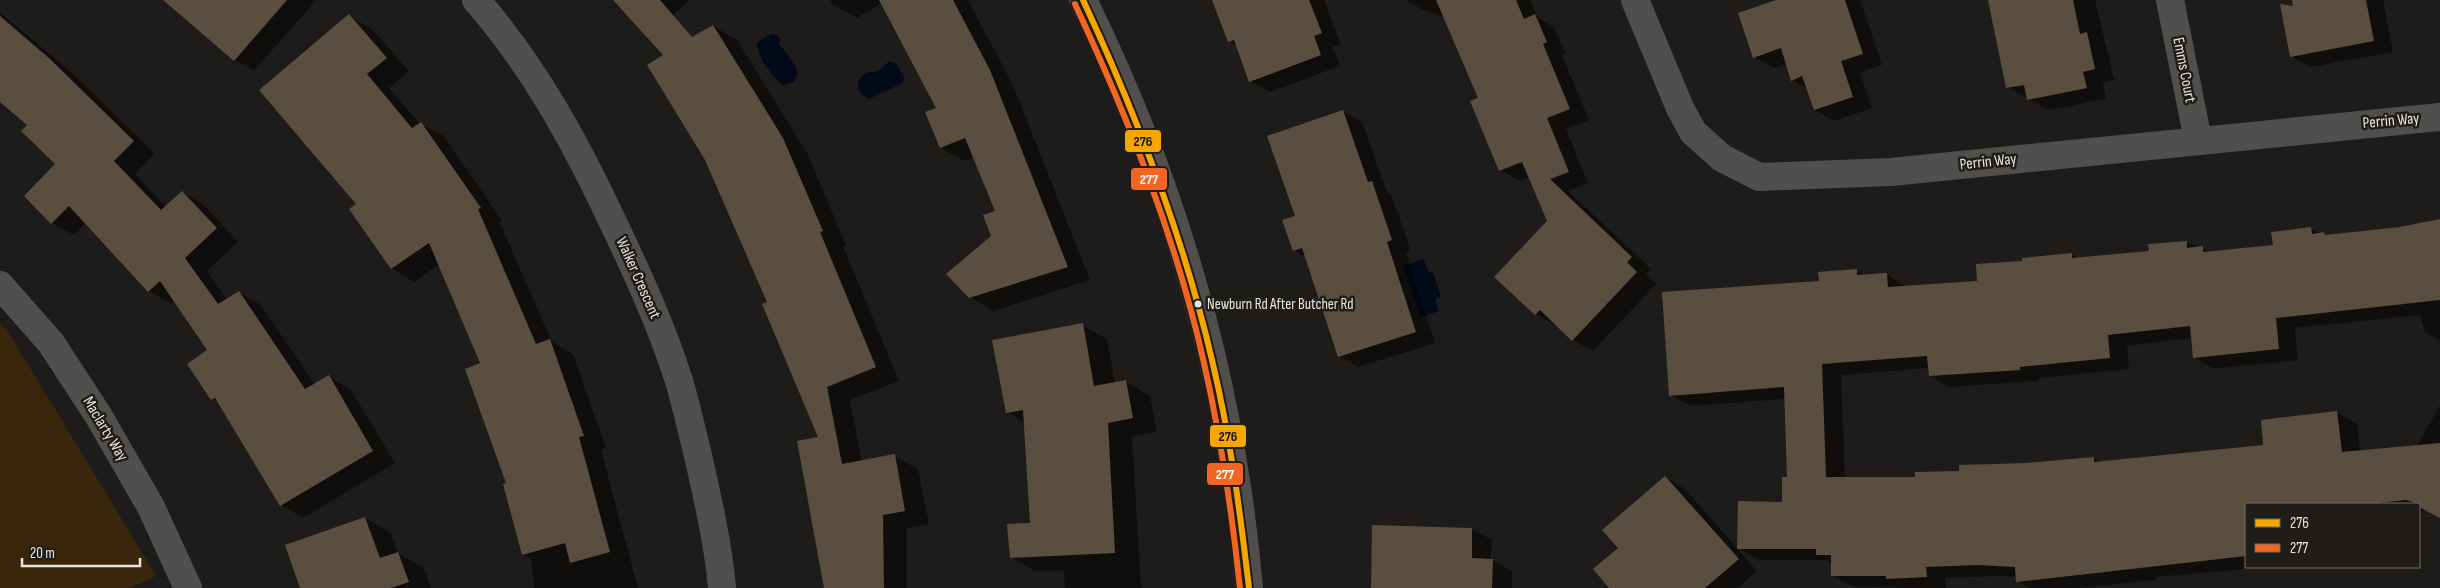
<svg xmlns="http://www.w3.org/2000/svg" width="2440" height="588" viewBox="0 0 2440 588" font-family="'Sofia Sans Condensed',sans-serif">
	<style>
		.green { fill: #3a260a }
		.water { fill: #030a19 }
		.shadow { fill: #0007 }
		.building { fill: #5a4f3f }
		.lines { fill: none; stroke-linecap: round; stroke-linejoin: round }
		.minor { stroke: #504f4d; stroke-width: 28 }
		.tertiary { stroke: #504f4d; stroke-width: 28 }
		.bus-1-casing { stroke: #201d18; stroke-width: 10 }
		.bus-2-casing { stroke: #201d18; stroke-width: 10 }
		.bus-1 { stroke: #f7a600; stroke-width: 6 }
		.bus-2 { stroke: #f26522; stroke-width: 6 }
		.bus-dot { fill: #e7e5e1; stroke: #201d18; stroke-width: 2 }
		.labels { text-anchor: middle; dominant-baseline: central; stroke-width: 5; stroke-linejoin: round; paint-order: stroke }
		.bus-label { font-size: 15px; fill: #e7e5e1; stroke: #201d18; text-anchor: start }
		.street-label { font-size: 16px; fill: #e7e5e1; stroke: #201d18 }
		.line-badge { stroke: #201d18; stroke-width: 2 }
		.badge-label { font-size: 14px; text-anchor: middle; font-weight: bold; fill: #fff }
		.pale-badge-label { font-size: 14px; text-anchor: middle; font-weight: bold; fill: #111 }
	</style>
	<rect width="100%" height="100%" fill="#1e1c1a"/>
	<path class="green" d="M 0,323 L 9,333 L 156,576 L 129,588 L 0,588 Z"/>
	<path class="water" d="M 772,34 L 778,35 L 780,39 L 779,44 C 789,57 813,81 782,85 C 771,74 757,58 757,42 Z
		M 889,61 L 897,64 L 905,79 L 901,84 L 869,99 L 861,94 L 858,89 L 858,81 L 865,73 L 879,71 Z
		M 1424,259 L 1429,273 L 1433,272 L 1441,297 L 1435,299 L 1439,311 L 1420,317 L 1403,266 Z"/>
	<path class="shadow" d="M 165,0 L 316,0 L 254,71 L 235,60 Z
		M 615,0 L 690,0 L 654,32 Z
		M 830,0 L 968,0 L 1013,85 L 1090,280 L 993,311 L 970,297 L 992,236 L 997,212 L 974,157 L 964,161 L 941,148 L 938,109 L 882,3 L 857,18 L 833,5 Z
		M 1215,0 L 1324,0 L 1341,45 L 1333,47 L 1340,66 L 1270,92 L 1250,81 L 1237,46 L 1229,41 Z
		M 1406,0 L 1530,0 L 1538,18 L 1554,27 L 1566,54 L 1562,55 L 1589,120 L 1566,129 L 1588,183 L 1568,191 L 1651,269 L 1646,274 L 1656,284 L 1593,351 L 1573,340 L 1557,324 L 1555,325 L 1536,314 L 1549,221 L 1530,177 L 1520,181 L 1500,170 L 1479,98 L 1444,17 L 1421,9 Z
		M 1775,0 L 1860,0 L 1882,65 L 1860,72 L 1872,108 L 1834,121 L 1815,110 L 1808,89 L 1792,80 L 1787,64 L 1774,68 L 1754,57 Z
		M 1990,0 L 2095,0 L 2114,80 L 2103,83 L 2106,99 L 2048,110 L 2008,87 Z
		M 2293,0 L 2383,0 L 2393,52 L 2311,67 L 2291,56 L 2295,7 Z
		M 0,12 L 72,73 L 155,154 L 135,174 L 166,207 L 182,192 L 204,205 L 238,242 L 207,271 L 227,300 L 239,292 L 261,305 L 315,385 L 329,377 L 351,390 L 395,463 L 303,518 L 281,505 L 220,403 L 212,399 L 208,351 L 174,300 L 171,304 L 149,291 L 86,223 L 74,235 L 52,223 L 56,164 L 29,125 L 0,100 Z
		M 349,16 L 372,29 L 409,71 L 389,88 L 420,124 L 444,136 L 502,221 L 500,223 L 552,342 L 573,354 L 606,448 L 601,450 L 638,588 L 534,588 L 531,558 L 523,554 L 482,364 L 439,265 L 414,282 L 391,268 L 358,204 Z
		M 713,26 L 737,40 L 807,153 L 846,245 L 843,246 L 899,381 L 850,400 L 862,462 L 894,456 L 918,469 L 929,524 L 907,528 L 907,588 L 829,588 L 819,438 L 768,303 Z
		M 1342,111 L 1362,122 L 1387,192 L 1391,194 L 1411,251 L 1406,253 L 1435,343 L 1358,367 L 1339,356 L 1306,257 L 1294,250 L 1297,217 Z
		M 2440,220 L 2440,341 L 2424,331 L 2420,315 L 2295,328 L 2298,360 L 2214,369 L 2195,358 L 2192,338 L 2127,346 L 2129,369 L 2039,378 L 2039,381 L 1949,387 L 1930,376 L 1929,368 L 1841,375 L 1845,478 L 1917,478 L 2093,458 L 2101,462 L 2265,446 L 2337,413 L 2357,424 L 2360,452 L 2417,446 L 2440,405 L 2440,518 L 2427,510 L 2419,511 L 2419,504 L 2246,504 L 2246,567 L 2267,567 L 2156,577 L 2156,580 L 2078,588 L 2030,588 L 2017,581 L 2017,577 L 1999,576 L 1945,578 L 1946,588 L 1904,588 L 1851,586 L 1832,575 L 1832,563 L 1827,560 L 1758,560 L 1739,548 L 1784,503 L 1788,478 L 1785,399 L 1690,406 L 1671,395 L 1820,283 L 1856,270 L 1865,275 L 1887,274 L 1906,287 L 1978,282 L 2024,262 L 2072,254 L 2079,259 L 2150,252 L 2186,242 L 2211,252 L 2274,246 L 2311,229 L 2327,236 L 2400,228 Z
		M 1082,325 L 1107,339 L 1115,383 L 1126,381 L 1150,396 L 1157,432 L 1132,436 L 1141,587 L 1143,588 L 1065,588 L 1064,570 L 1035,571 L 1011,557 L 1031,524 L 1025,423 L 1007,412 Z
		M 1665,477 L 1685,489 L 1757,571 L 1737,588 L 1611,588 L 1619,548 Z
		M 365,518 L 391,533 L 398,553 L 424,568 L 431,588 L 302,588 Z
		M 1472,529 L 1492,540 L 1491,560 L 1512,571 L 1512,588 L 1372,588 Z"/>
	<path class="building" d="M 163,0 L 287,0 L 234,61 Z
		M 613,0 L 660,0 L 692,37 L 713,25 L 783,138 L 823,231 L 820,232 L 876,367 L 827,387 L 842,464 L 895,454 L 905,511 L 883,515 L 884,588 L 824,588 L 797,441 L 818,437 L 762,304 L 767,302 L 705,160 L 647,65 L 663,55 Z
		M 879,0 L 953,0 L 990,70 L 1068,267 L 969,298 L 946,274 L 991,236 L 983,215 L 995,211 L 965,138 L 940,148 L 925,112 L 936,108 Z
		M 1212,0 L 1309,0 L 1322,33 L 1314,36 L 1321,55 L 1249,82 L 1234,40 L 1228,42 Z
		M 1436,0 L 1516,0 L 1524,19 L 1535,14 L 1547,42 L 1543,44 L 1570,109 L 1547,118 L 1569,172 L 1550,179 L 1632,257 L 1627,262 L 1637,272 L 1572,341 L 1540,310 L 1535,315 L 1494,277 L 1547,221 L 1522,162 L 1499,171 L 1470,101 L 1478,98 Z
		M 1776,0 L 1845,0 L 1863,54 L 1841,61 L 1853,97 L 1814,110 L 1802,76 L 1791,81 L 1781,48 L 1753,58 L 1738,13 Z
		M 1988,0 L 2073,0 L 2080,34 L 2087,32 L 2095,69 L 2083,72 L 2087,88 L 2027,100 L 2024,85 L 2006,88 Z
		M 2292,0 L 2366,0 L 2374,41 L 2290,57 L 2280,4 L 2293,6 Z
		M 349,14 L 387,58 L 367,74 L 412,128 L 421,122 L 481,208 L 478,209 L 536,344 L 550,339 L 584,436 L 579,437 L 610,552 L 570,563 L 565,543 L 522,555 L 503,484 L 506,483 L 465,369 L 480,363 L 429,243 L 391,269 L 349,209 L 356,204 L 259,90 Z
		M 0,16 L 50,59 L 134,141 L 114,161 L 161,210 L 182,191 L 217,228 L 185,258 L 218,304 L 239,291 L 305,389 L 329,375 L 373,451 L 280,506 L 215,398 L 211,400 L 187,364 L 207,350 L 160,281 L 148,292 L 69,206 L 51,224 L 24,196 L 55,164 L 21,131 L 27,125 L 0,102 Z
		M 1343,110 L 1368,182 L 1372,181 L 1392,240 L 1387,242 L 1416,332 L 1338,357 L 1302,248 L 1293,251 L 1282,220 L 1295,216 L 1267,136 Z
		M 2440,219 L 2440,300 L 2276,318 L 2279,349 L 2193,358 L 2190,326 L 2108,335 L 2110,358 L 2020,367 L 2020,370 L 1929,376 L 1927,356 L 1822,364 L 1826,477 L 1915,477 L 1915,472 L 1959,471 L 1959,465 L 2026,463 L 2094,457 L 2094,462 L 2263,445 L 2261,420 L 2337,411 L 2342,452 L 2440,443 L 2440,518 L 2419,507 L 2419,504 L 2406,500 L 2369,504 L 2246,504 L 2246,556 L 2016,582 L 2015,567 L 1978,565 L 1926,567 L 1927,577 L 1886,579 L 1886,576 L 1831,576 L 1831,555 L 1816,555 L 1816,549 L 1737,549 L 1738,501 L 1782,502 L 1782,477 L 1787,477 L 1784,387 L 1669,396 L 1662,292 L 1819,281 L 1818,272 L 1857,269 L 1857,275 L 1887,273 L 1888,287 L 1977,281 L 1976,264 L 2022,261 L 2022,258 L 2072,253 L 2072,258 L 2149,251 L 2148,244 L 2187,241 L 2187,248 L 2203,246 L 2203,252 L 2273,245 L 2271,232 L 2311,227 L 2312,234 L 2324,232 L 2325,235 L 2400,227 Z
		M 1083,323 L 1094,386 L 1126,380 L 1133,418 L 1108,423 L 1115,553 L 1010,558 L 1007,524 L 1030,523 L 1023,410 L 1006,413 L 992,340 Z
		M 1665,476 L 1739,559 L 1705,588 L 1609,588 L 1593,569 L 1618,548 L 1602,530 Z
		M 365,517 L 380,558 L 398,552 L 409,582 L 391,588 L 300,588 L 285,545 Z
		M 1372,525 L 1472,528 L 1472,558 L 1493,559 L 1492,588 L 1371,588 Z"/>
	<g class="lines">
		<path class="minor" d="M 476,0 C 532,64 573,138 609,214 C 635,268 661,324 679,381 C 686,404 691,428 697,451 C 707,496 718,542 722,588
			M 1635,0 L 1680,108 L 1693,132 L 1722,158 L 1759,177 L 1891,172 L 2440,117
			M 2170,0 L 2198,140
			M 0,285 L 51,343 L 98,415 L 151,507 L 188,588"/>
		<path class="tertiary" d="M 1083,0 C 1174,185 1231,382 1249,588"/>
		<defs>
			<path id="bus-1" d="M 1083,0 C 1137,116 1183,235 1212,360 C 1230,435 1240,511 1249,588"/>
			<path id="bus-2" d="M 1075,4 C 1129,120 1176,238 1204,363 C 1221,438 1232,512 1240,588"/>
		</defs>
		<use href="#bus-1" class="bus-1-casing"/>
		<use href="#bus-2" class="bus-2-casing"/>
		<use href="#bus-1" class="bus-1"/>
		<use href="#bus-2" class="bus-2"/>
	</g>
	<circle class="bus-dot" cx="1198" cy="304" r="4.5"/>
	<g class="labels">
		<g class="bus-label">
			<text x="1207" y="304">Newburn Rd After Butcher Rd</text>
		</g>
		<g class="street-label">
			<text transform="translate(2184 70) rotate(79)">Emms Court</text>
			<text transform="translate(2391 121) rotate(-5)">Perrin Way</text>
			<text transform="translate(1988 162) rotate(-6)">Perrin Way</text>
			<text transform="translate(638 278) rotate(66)">Walker Crescent</text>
			<text transform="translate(105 429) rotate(59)">Maclarty Way</text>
		</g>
	</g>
	<g class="line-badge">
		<rect x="1124" y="129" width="38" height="24" rx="5" fill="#f7a600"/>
		<rect x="1130" y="167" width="38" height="24" rx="5" fill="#f26522"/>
		<rect x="1209" y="424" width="38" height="24" rx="5" fill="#f7a600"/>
		<rect x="1206" y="462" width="38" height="24" rx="5" fill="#f26522"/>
	</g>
	<g class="badge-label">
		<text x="1149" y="184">277</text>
		<text x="1225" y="479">277</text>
	</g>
	<g class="pale-badge-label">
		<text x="1143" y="146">276</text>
		<text x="1228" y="441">276</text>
	</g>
	<rect x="2245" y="503" width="175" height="65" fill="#201d18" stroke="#706d68"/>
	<rect x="2255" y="519" width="25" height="8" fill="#f7a600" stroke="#706d68"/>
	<text x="2290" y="528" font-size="15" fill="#e7e5e1">276</text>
	<rect x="2255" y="544" width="25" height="8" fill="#f26522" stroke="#706d68"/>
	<text x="2290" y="553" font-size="15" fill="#e7e5e1">277</text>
	<path d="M22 558v8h118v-8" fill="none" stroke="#e7e5e1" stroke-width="2.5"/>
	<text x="30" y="558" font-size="15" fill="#e7e5e1" stroke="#201d18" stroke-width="4" paint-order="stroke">20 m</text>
</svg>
